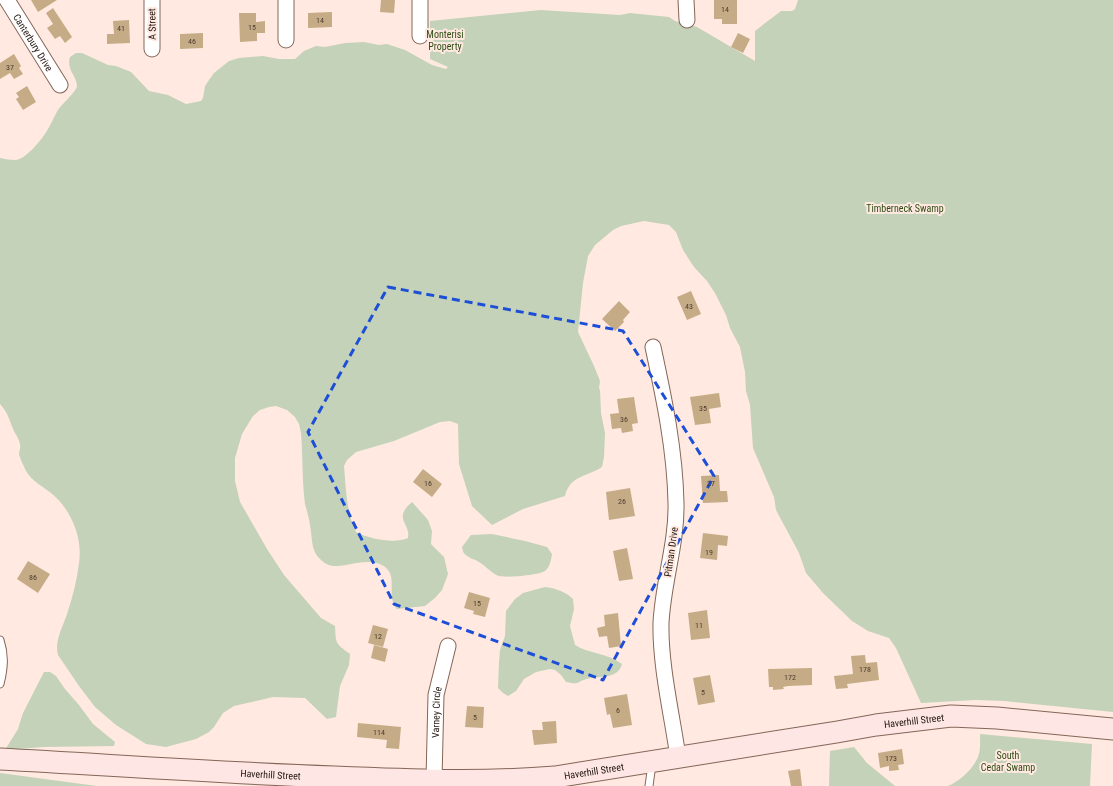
<svg xmlns="http://www.w3.org/2000/svg" width="1113" height="786" viewBox="0 0 1113 786" font-family="'Roboto Condensed',sans-serif">
	<style>
		.green { fill: #c3d2b8 }
		.building { fill: #c5ac87 }
		.lines { fill: none; stroke-linecap: round; stroke-linejoin: round }
		.lane-casing { stroke: #846658; stroke-width: 9 }
		.street-casing { stroke: #846658; stroke-width: 17 }
		.secondary-casing { stroke: #846658; stroke-width: 23 }
		.lane { stroke: #fff; stroke-width: 7 }
		.street { stroke: #fff; stroke-width: 15 }
		.secondary { stroke: #fde6e3; stroke-width: 21 }
		.marked { fill: none; stroke: #1d4ed8; stroke-width: 3; stroke-dasharray: 8 5; stroke-linejoin: round }
		.labels { text-anchor: middle; dominant-baseline: central; stroke-width: 4; stroke-linejoin: round; paint-order: stroke }
		.number-label { font-size: 8px; fill: #4b3c2e }
		.street-label { font-size: 10px; fill: #221610; stroke: #ffe9e0 }
		.park-label { font-size: 10px; fill: #2e4b14; stroke: #ffe9e0 }
	</style>
	<rect width="100%" height="100%" fill="#ffe9e0"/>
	<path class="green" d="M 798,0 L 1113,0 L 1113,712 L 1004,701 L 976,700 L 921,703 L 896,648 L 889,638 L 868,631 L 852,621 L 823,593 L 806,573 L 799,553 L 776,510 L 774,497 L 753,448 L 750,405 L 746,391 L 745,372 L 740,347 L 730,328 L 726,315 L 715,293 L 707,281 L 694,267 L 683,250 L 676,232 L 669,225 L 644,221 L 621,226 L 613,230 L 595,245 L 588,256 L 583,283 L 578,332 L 594,366 L 600,381 L 599,388 L 600,390 L 601,413 L 605,433 L 604,457 L 602,467 C 587,477 570,475 565,496 L 523,509 L 492,525 L 472,506 L 459,464 L 458,424 L 450,421 L 440,422 L 394,441 L 356,452 L 347,460 L 344,466 C 346,488 346,512 356,532 C 369,539 395,544 408,538 C 411,523 392,519 412,502 L 428,520 L 432,531 L 431,544 L 444,557 L 448,574 L 442,590 L 435,598 L 425,606 L 397,609 C 386,596 397,579 387,569 C 377,558 358,563 346,565 C 333,567 327,567 318,557 C 311,549 312,535 310,525 C 309,518 307,511 305,504 C 302,481 303,457 301,433 L 299,424 L 295,417 L 287,410 L 276,406 L 269,407 L 260,410 L 253,416 L 242,434 L 235,458 L 235,481 L 240,502 L 267,549 L 284,575 L 321,618 L 335,626 C 336,644 335,643 350,654 L 349,665 L 340,686 L 336,717 L 327,719 L 305,698 L 273,697 L 234,706 L 223,713 L 214,727 L 209,732 L 196,739 L 166,747 L 146,744 L 116,725 L 95,707 L 79,686 L 58,655 C 54,640 64,625 68,611 C 73,595 77,580 79,563 C 83,538 71,509 51,493 C 42,486 32,481 26,471 C 24,466 20,459 19,454 C 19,451 21,448 20,445 C 20,440 16,435 14,431 C 9,420 9,414 0,404 L 0,158 C 5,159 10,160 15,160 C 26,160 43,138 48,129 C 52,123 54,116 58,110 C 62,104 76,92 77,86 C 77,76 66,70 70,57 L 76,53 L 82,53 L 108,65 L 116,66 L 131,72 L 149,91 L 168,95 L 186,104 L 201,101 L 203,98 L 205,86 L 209,80 L 214,73 L 229,61 L 239,58 L 263,56 L 279,59 L 295,59 L 304,51 L 316,46 L 325,47 L 345,43 L 364,42 L 379,45 L 387,44 L 405,50 L 432,65 L 446,69 L 448,67 L 430,59 L 430,21 L 541,10 L 620,15 L 630,13 L 669,17 L 675,21 L 697,27 L 755,61 L 755,31 L 781,11 L 792,11 L 795,9 Z
		M 492,534 L 525,541 L 547,547 L 552,554 C 551,560 550,567 545,571 C 539,575 507,578 499,576 C 492,574 486,566 479,562 C 475,559 470,559 466,555 C 463,553 463,551 462,547 L 471,535 Z
		M 545,587 C 555,588 566,592 573,599 L 574,609 L 570,626 L 575,645 C 589,654 608,653 622,664 C 618,680 599,675 587,679 C 575,682 581,685 566,682 L 561,675 L 555,670 L 550,669 L 536,672 L 524,679 L 516,691 L 508,696 L 503,693 L 498,688 L 499,662 L 500,650 L 505,636 L 506,611 L 515,599 L 523,593 Z
		M 44,672 L 50,672 L 56,676 L 65,689 L 79,705 L 93,724 L 115,742 L 114,746 L 43,747 L 5,750 L 18,729 L 23,713 Z
		M 980,734 L 1092,744 L 1090,786 L 948,786 C 960,781 973,769 978,757 C 981,750 980,741 980,734 Z
		M 854,747 L 867,763 L 895,786 L 829,786 L 830,751 Z
		M 0,773 L 97,786 L 0,786 Z"/>
	<path class="building" d="M 31,0 L 57,0 L 38,12 Z
		M 381,0 L 395,0 L 394,13 L 380,12 Z
		M 714,0 L 737,0 L 737,24 L 722,24 L 722,19 L 714,19 Z
		M 53,8 L 72,37 L 65,43 L 60,36 L 55,39 L 47,28 L 53,24 L 46,13 Z
		M 332,12 L 332,27 L 308,28 L 308,13 Z
		M 239,13 L 256,13 L 256,22 L 265,21 L 265,33 L 257,33 L 257,41 L 240,42 Z
		M 129,20 L 130,43 L 107,44 L 107,34 L 114,34 L 113,21 Z
		M 203,33 L 203,48 L 180,49 L 180,34 Z
		M 738,33 L 750,39 L 743,53 L 731,47 Z
		M 14,54 L 21,66 L 19,68 L 23,74 L 14,79 L 10,73 L 0,79 L 0,63 Z
		M 27,86 L 36,102 L 23,110 L 16,99 L 19,97 L 16,93 Z
		M 691,291 L 701,314 L 687,320 L 677,297 Z
		M 619,301 L 630,312 L 623,320 L 624,322 L 615,331 L 602,319 Z
		M 719,393 L 721,407 L 709,409 L 711,423 L 695,425 L 690,397 Z
		M 634,397 L 638,423 L 632,424 L 633,431 L 622,433 L 621,428 L 612,429 L 610,414 L 619,413 L 617,399 Z
		M 423,469 L 442,484 L 432,497 L 413,482 Z
		M 719,475 L 720,491 L 727,491 L 728,502 L 703,503 L 701,476 Z
		M 630,488 L 635,516 L 609,520 L 606,492 Z
		M 703,533 L 728,536 L 727,546 L 718,545 L 717,560 L 700,558 Z
		M 627,548 L 633,579 L 619,581 L 613,551 Z
		M 28,561 L 50,574 L 38,593 L 17,579 Z
		M 469,592 L 490,598 L 485,617 L 473,614 L 474,611 L 464,608 Z
		M 707,610 L 710,638 L 691,640 L 688,613 Z
		M 618,613 L 621,646 L 609,648 L 607,636 L 599,637 L 597,628 L 605,626 L 604,615 Z
		M 373,625 L 388,629 L 383,647 L 368,643 Z
		M 374,645 L 388,649 L 385,662 L 371,658 Z
		M 865,655 L 866,663 L 877,662 L 879,680 L 847,684 L 848,688 L 836,689 L 834,676 L 853,674 L 851,656 Z
		M 812,668 L 812,685 L 788,686 L 783,687 L 784,689 L 773,690 L 773,687 L 769,687 L 768,669 Z
		M 710,675 L 715,702 L 698,705 L 693,678 Z
		M 627,694 L 632,725 L 613,728 L 610,714 L 607,715 L 604,698 Z
		M 467,706 L 484,707 L 483,728 L 465,727 Z
		M 556,721 L 557,743 L 534,745 L 532,730 L 543,730 L 542,722 Z
		M 358,723 L 401,727 L 399,749 L 386,748 L 387,740 L 357,737 Z
		M 902,749 L 904,764 L 898,765 L 899,770 L 889,771 L 889,766 L 880,768 L 878,753 Z
		M 800,769 L 802,786 L 791,786 L 788,771 Z"/>
	<g class="lines">
		<defs>
			<path id="lane" d="M 0,640 C 5,655 4,668 0,684
				M 649,786 L 652,764"/>
			<g id="street">
				<path id="s1" d="M 7,0 L 60,85"/>
				<path d="M 152,0 L 152,49"/>
				<path d="M 286,0 L 286,40"/>
				<path d="M 420,0 L 420,36"/>
				<path d="M 686,0 L 687,20"/>
				<path d="M 653,347 C 664,398 675,450 676,503 C 677,543 663,582 661,623 C 660,665 672,715 678,757"/>
				<path id="s2" d="M 434,780 L 436,695 L 448,646"/>
			</g>
			<g id="secondary">
				<path id="s3" d="M 0,759 C 111,765 223,773 334,777 C 408,780 482,783 555,777 L 837,732 L 876,725 L 951,716 L 997,718 L 1113,729"/>
			</g>
		</defs>
		<use href="#lane" class="lane-casing"/>
		<use href="#street" class="street-casing"/>
		<use href="#secondary" class="secondary-casing"/>
		<use href="#lane" class="lane"/>
		<use href="#street" class="street"/>
		<use href="#secondary" class="secondary"/>
	</g>
	<path class="marked" d="M 388,287 L 623,331 L 714,476 L 603,680 L 394,604 L 308,432 Z"/>
	<g class="labels">
		<g class="number-label">
			<text x="725" y="9">14</text>
			<text x="320" y="20">14</text>
			<text x="252" y="27">15</text>
			<text x="121" y="28">41</text>
			<text x="192" y="41">46</text>
			<text x="10" y="67">37</text>
			<text x="689" y="306">43</text>
			<text x="703" y="408">35</text>
			<text x="624" y="419">36</text>
			<text x="428" y="483">16</text>
			<text x="711" y="483">27</text>
			<text x="622" y="501">26</text>
			<text x="709" y="552">19</text>
			<text x="33" y="577">86</text>
			<text x="477" y="603">15</text>
			<text x="699" y="625">11</text>
			<text x="378" y="636">12</text>
			<text x="865" y="669">178</text>
			<text x="790" y="677">172</text>
			<text x="703" y="692">5</text>
			<text x="618" y="710">6</text>
			<text x="475" y="717">5</text>
			<text x="379" y="732">114</text>
			<text x="891" y="758">173</text>
		</g>
		<g class="street-label">
			<text transform="translate(152 24) rotate(-91)">A Street</text>
			<text stroke="none"><textPath href="#s1" startOffset="50">Canterbury Drive</textPath></text>
			<text transform="translate(671 552) rotate(-82)">Pitman Drive</text>
			<text stroke="none"><textPath href="#s2" startOffset="68">Varney Circle</textPath></text>
			<text stroke="none"><textPath href="#s3" startOffset="919">Haverhill Street</textPath></text>
			<text stroke="none"><textPath href="#s3" startOffset="595">Haverhill Street</textPath></text>
			<text stroke="none"><textPath href="#s3" startOffset="271">Haverhill Street</textPath></text>
		</g>
		<g class="park-label">
			<text x="445" y="34">Monterisi<tspan x="445" dy="12">Property</tspan></text>
			<text x="905" y="208">Timberneck Swamp</text>
			<text x="1008" y="755">South<tspan x="1008" dy="12">Cedar Swamp</tspan></text>
		</g>
	</g>
</svg>
